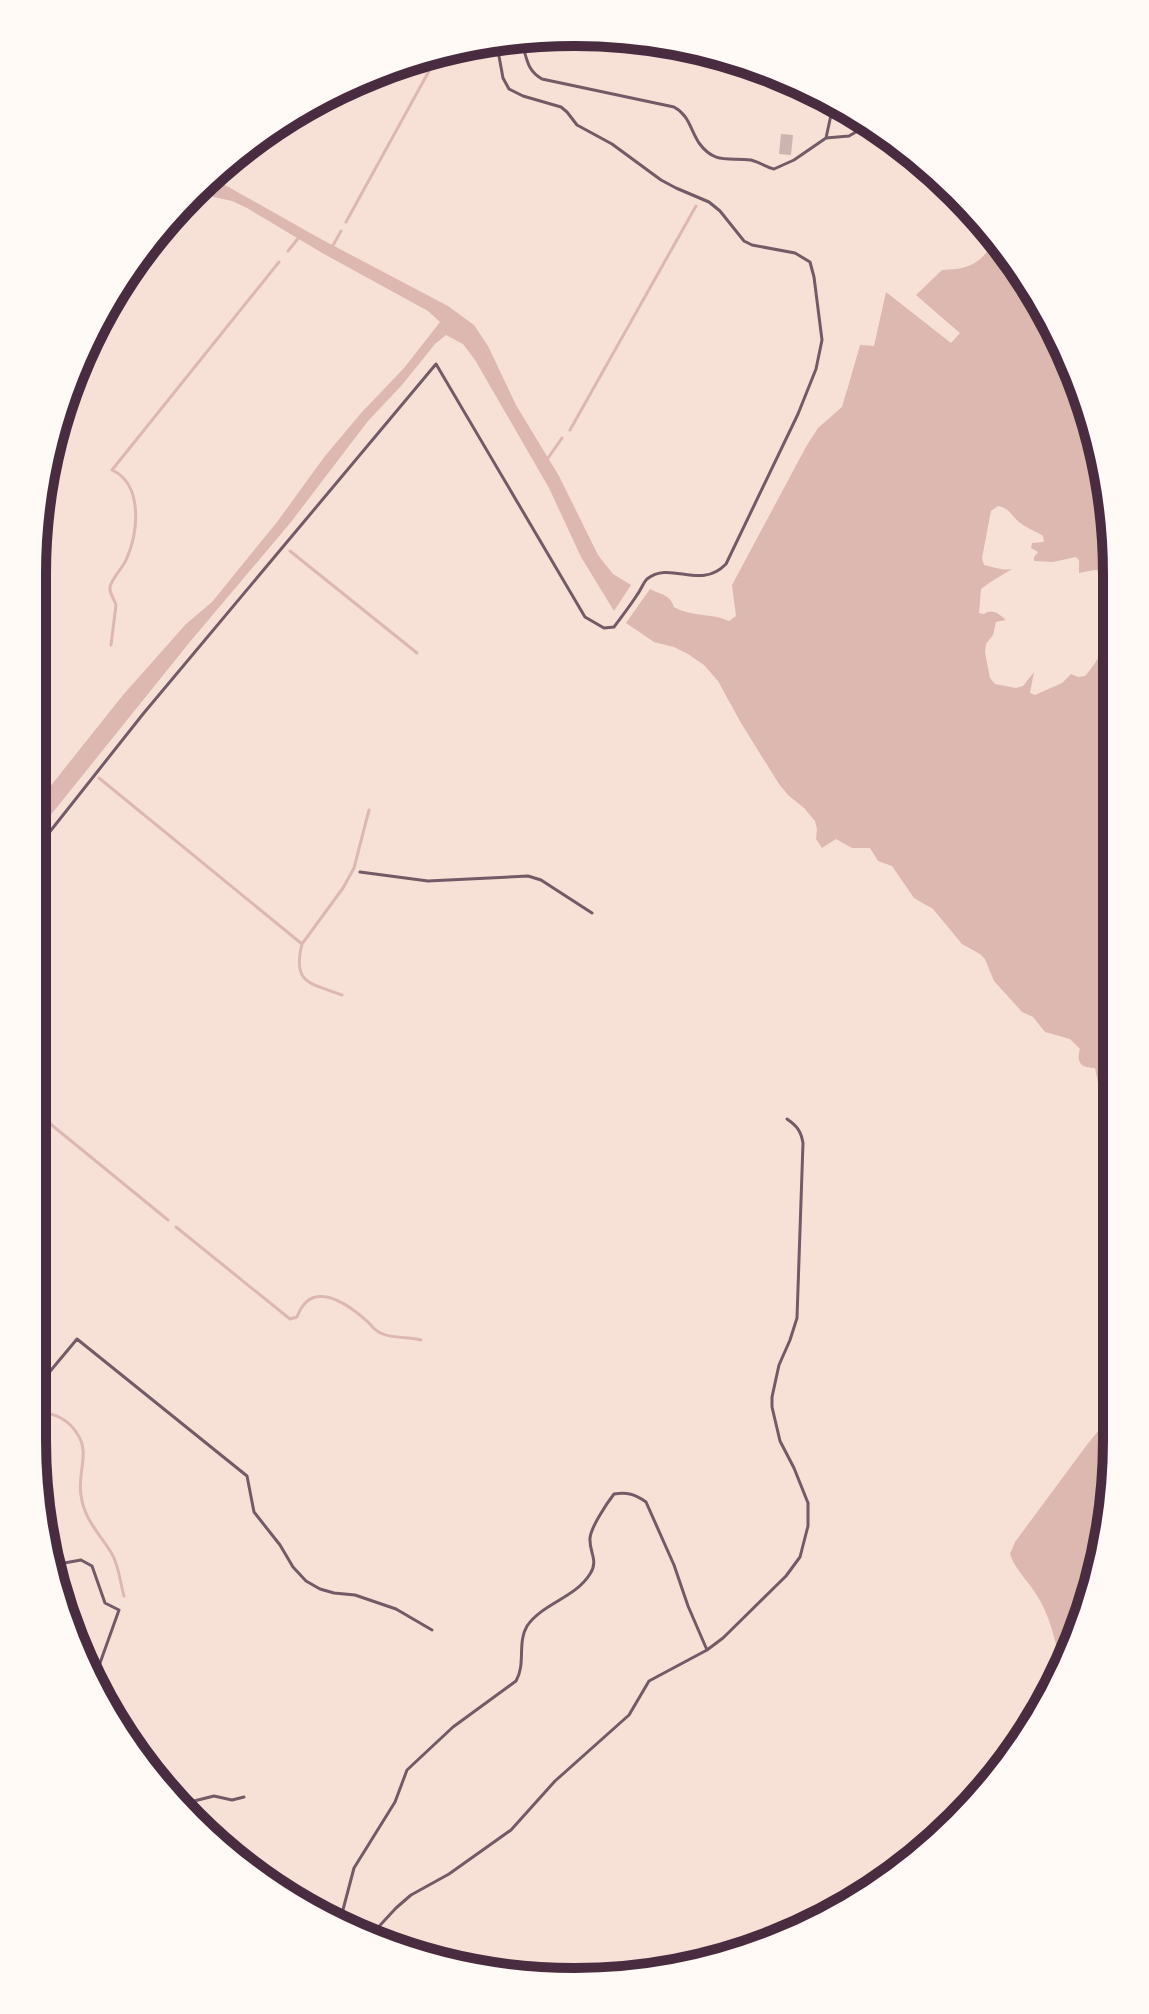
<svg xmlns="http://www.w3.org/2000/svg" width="1149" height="2014" viewBox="0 0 1149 2014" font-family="Montserrat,sans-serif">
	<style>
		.water { fill: #dcb8b0; fill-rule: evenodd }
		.pier { fill: #f7e1d7 }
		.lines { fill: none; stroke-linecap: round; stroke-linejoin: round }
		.stream { stroke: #dcb8b0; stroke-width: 3 }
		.building { fill: #ccb4b1 }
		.service { stroke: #755966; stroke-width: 3 }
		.rim { fill: none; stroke: #4a2c40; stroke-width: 10 }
	</style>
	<rect width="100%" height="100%" fill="#f7e1d7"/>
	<path class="water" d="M 209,176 L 319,238 L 448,306 L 474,325 L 488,346 L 516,405 L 559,476 L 598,555 L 613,574 L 631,585 L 614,611 L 581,557 L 549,488 L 475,360 L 463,344 L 446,335 L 435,344 L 402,385 L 368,421 L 291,522 L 189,643 L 33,837 L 33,808 L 123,695 L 186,624 L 212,602 L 277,522 L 325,456 L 362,412 L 404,368 L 440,322 L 428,311 L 324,254 L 247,208 L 232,201 L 214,197 L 196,186 Z
		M 996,240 L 1044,303 L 1088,401 L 1116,539 L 1116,1089 L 1106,1088 L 1098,1083 L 1095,1068 C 1081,1068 1076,1063 1080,1049 L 1070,1039 L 1045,1032 L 1033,1017 L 1022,1012 L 994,981 L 985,959 L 980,954 L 962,944 L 933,909 L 914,898 L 892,866 L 878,861 L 870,848 L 852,848 L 836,839 L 822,848 L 816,839 L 817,829 L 815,821 L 804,808 L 788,795 L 779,784 L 741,723 L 718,681 L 704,665 L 688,654 L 674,647 L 654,642 L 626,623 L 650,589 C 661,595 670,594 674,607 C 691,617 712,613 729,621 L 736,616 L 732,585 L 807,445 L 818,428 L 842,407 L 860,345 L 874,346 L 886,291 L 951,342 L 959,333 L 916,295 L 942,270 C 971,269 979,264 996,240 ZM 998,506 C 1009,508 1011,515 1019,522 C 1026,528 1036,531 1043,536 L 1044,542 L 1032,543 L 1031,548 L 1038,552 L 1034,557 L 1034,561 L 1053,562 L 1076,557 L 1079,560 L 1079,573 L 1094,570 L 1103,571 C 1115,585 1110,631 1103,648 C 1099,658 1092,668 1085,676 L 1078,677 L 1071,674 L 1062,683 L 1035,695 L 1030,693 L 1034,672 L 1023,686 L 1016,688 L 995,684 L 990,678 L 985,652 L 986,644 L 993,635 L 996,622 L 1006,620 C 999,614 993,608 984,614 L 979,613 L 981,589 L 989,583 L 1012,569 C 1002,571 995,567 984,565 L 982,558 L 991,511 Z
		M 1116,1409 L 1116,1475 L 1088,1614 L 1061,1668 C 1056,1642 1050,1614 1034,1591 C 1026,1579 1015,1569 1010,1554 L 1015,1542 L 1086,1446 Z"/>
	<path class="pier" d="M 884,288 L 888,288 L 951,337 L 954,334 L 913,298 L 913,293 L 960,333 L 951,343 L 886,292 L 874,343 L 860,344 L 847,390 L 843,389 L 856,343 L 860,341 L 871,342 Z"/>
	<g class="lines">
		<path class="stream" d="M 197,203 L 207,191
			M 346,222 L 440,51
			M 331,249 L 341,231
			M 288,251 L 300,236
			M 102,315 L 188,214
			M 570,430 L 696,206
			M 548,458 L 562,438
			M 290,551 L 417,653
			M 111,645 L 116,605 C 114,598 109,594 110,587 C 112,578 122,569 126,560 C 139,533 143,484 112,470 L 279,262
			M 99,778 L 302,944 C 292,984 310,983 342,995
			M 302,944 L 343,888 L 354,868 L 369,810
			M 32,1109 L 168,1220
			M 176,1227 L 290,1319 L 297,1317 C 311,1278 347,1303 368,1322 C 373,1327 376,1332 383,1334 C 394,1339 408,1336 421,1340
			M 32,1409 C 52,1414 67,1416 78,1435 C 90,1453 77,1475 81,1495 C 84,1520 100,1534 112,1554 C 119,1566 120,1582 124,1596"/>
	</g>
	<path class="building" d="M 781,134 L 793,135 L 791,155 L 779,154 Z"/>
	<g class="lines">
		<path class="service" d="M 519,38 C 528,54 524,69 542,79 L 674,107 C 689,115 690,129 699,143 C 715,165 729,157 751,160 C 759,162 766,167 774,169 L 794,160 L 826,138 L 834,101
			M 826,138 L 849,136 L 873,122
			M 33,853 L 143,714 L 436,364 L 585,617 L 604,628 L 614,627 C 622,616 630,606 637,595 C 641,590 643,583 647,579 C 671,560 700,591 726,564 L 798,414 L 816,369 L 822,340 L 814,277 L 810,262 L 795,253 L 752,245 L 744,241 L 720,211 L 709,202 L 676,188 L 661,180 L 612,144 L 577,125 L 567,112 L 561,107 L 523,96 L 509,89 L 503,78 L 496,40
			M 360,872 L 428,881 L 528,876 L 541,880 L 592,913
			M 32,1393 L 77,1339 L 247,1476 L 254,1512 L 280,1545 L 293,1567 L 306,1581 L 320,1589 L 334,1593 L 355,1595 L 396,1609 L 432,1630
			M 53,1565 L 81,1560 L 92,1566 L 105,1603 L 119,1610 L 95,1677
			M 178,1801 L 194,1801 L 202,1815 L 249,1854 L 282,1895
			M 194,1801 L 214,1796 L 232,1800 L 244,1797
			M 340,1921 L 354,1868 L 395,1802 L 407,1770 L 453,1727 L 516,1681 C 526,1664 517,1643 527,1626 C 543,1603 575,1598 590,1574 C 599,1560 589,1553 590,1538 C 591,1527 607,1503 614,1494 C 627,1492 635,1494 646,1502 L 674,1565 L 688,1606 L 707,1650
			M 371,1935 L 396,1908 L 411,1895 L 449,1874 L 511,1830 L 555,1781 L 629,1715 L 649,1681 L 707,1650 L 723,1638 L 786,1576 L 800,1557 L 808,1526 L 808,1503 L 794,1468 L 780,1441 L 772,1407 L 772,1397 L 779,1365 L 790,1340 L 797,1318 L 803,1143 C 801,1131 797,1126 787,1119"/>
	</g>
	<path d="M0 0H1149V2014H0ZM574 46H575A528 528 0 0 1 1103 574V1440A528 528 0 0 1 575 1968H574A528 528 0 0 1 46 1440V574A528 528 0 0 1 574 46Z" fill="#fffaf5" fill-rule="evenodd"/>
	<path class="rim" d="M574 46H575A528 528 0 0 1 1103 574V1440A528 528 0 0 1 575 1968H574A528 528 0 0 1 46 1440V574A528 528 0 0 1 574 46Z"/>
</svg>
